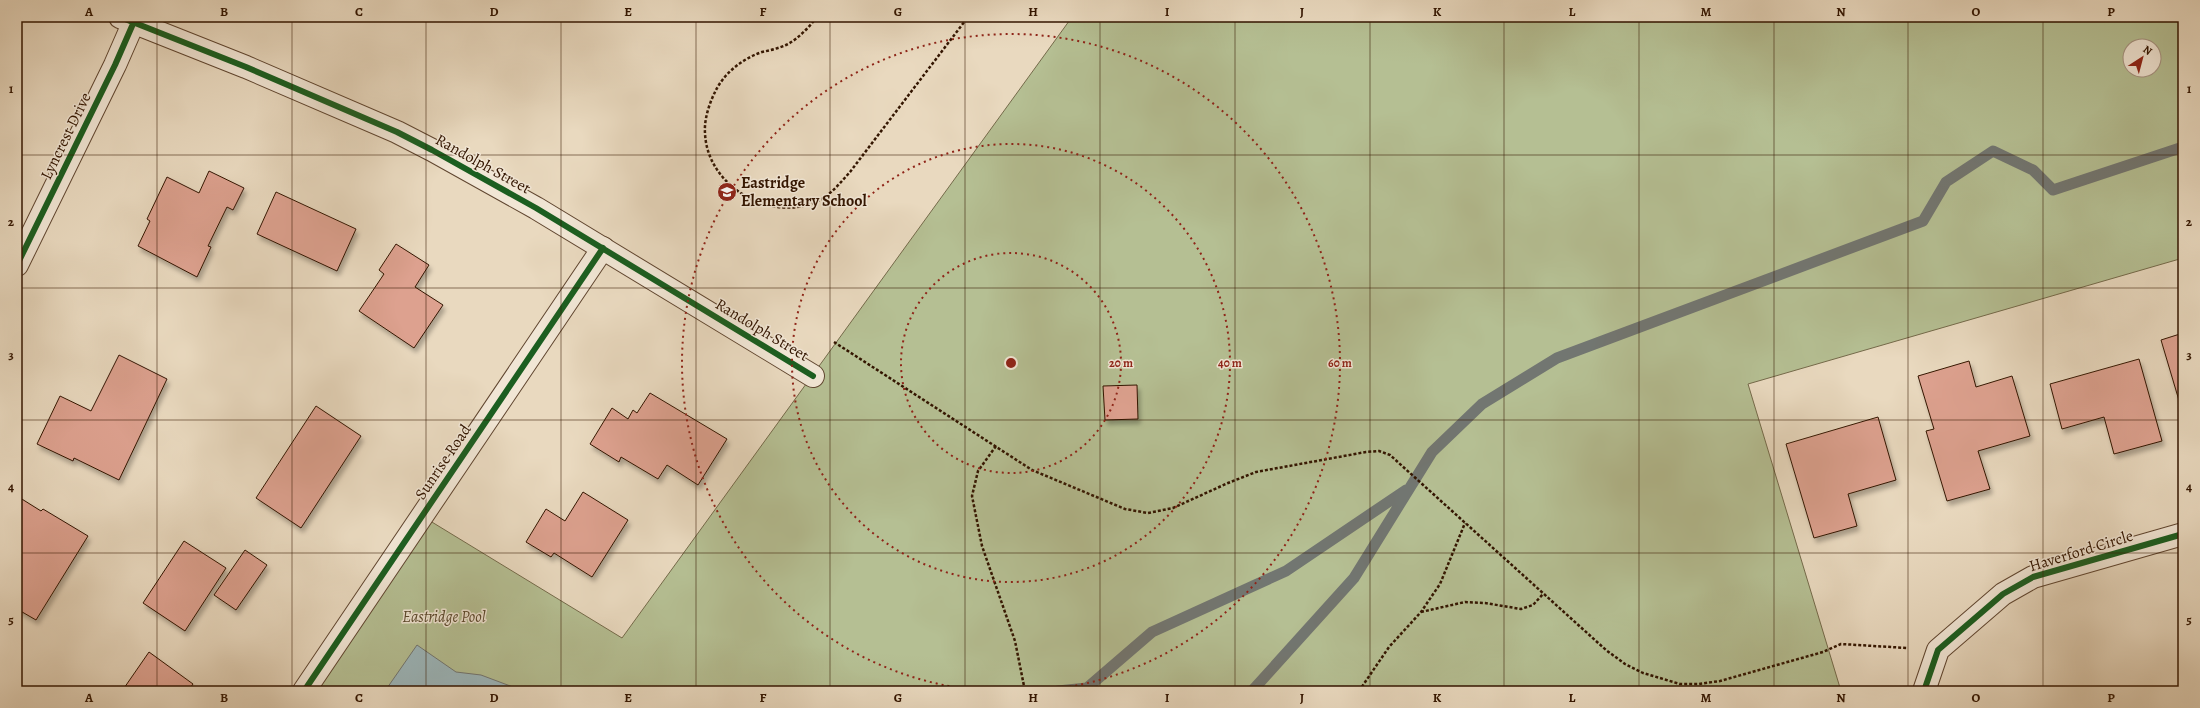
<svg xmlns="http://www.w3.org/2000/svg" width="2200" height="708" viewBox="0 0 2200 708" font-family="Alegreya,serif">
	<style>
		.green { fill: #b5bf93; stroke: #746a4a; fill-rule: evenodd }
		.water { fill: #9cb7bc; stroke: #727671 }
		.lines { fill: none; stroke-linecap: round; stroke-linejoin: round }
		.stream { stroke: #727671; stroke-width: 11 }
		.building { fill: #dda18f; stroke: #331500; filter: url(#shadow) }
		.minor-casing { stroke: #604630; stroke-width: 24 }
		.tertiary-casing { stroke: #604630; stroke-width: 24 }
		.path { stroke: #331500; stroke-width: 2.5; stroke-dasharray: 3 2; stroke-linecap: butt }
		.minor { stroke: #f1e6d5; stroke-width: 22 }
		.tertiary { stroke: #f1e6d5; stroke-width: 22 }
		.cycleway-casing { stroke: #f1e6d5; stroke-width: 8 }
		.cycleway { stroke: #1b5e20; stroke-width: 6 }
		.grid { fill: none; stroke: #331500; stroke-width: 1; stroke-opacity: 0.55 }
		.ring { fill: none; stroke: #8f2418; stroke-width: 2; stroke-dasharray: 2 4 }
		.labels { text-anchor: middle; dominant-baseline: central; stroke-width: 3; stroke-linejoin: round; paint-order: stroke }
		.street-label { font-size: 16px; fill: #331500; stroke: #f1e6d5 }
		.poi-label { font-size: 16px; font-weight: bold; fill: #331500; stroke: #f1e6d5; text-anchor: start }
		.park-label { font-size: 16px; font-style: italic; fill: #5a482c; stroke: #f1e6d5 }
		.centre { fill: #8f2418; stroke: #f1e6d5; stroke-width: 2 }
		.ring-label { font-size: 12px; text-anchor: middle; font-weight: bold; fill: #8f2418; stroke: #f1e6d5; stroke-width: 3; stroke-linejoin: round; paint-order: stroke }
		.neatline { fill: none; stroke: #331500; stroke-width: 1.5 }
		.grid-label { font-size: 13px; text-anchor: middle; font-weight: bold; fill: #331500 }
	</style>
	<defs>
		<filter id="shadow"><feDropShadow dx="2.5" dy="4.5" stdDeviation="2" flood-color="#0004"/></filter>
	</defs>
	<rect width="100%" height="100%" fill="#e9d9bf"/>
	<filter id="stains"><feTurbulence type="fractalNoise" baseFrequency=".005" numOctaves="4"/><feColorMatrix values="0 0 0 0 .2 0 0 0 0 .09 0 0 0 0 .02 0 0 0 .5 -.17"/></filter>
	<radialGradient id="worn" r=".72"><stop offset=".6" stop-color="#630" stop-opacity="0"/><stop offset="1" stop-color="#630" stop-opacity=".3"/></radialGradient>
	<path class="green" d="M 1072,17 L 2183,17 L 2183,258 L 1748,384 L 1841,691 L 304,691 L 422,516 L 622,638 ZM 2130,46 L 2154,46 L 2154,70 L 2130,70 Z"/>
	<path class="water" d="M 417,645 L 456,672 L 481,675 L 513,687 L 518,691 L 385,691 Z"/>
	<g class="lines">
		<path class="stream" d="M 1058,691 L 1087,688 L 1152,632 L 1286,571 L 1406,490
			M 1252,691 L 1354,578 L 1432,452 L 1482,404 L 1557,358 L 1923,221 L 1946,182 L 1993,151 L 2033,170 L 2053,190 L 2183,147"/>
	</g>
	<path class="building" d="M 209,171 L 244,188 L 233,210 L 227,207 L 208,246 L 211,247 L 197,277 L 138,246 L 150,221 L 147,219 L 167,177 L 199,193 Z
		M 276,192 L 356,229 L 337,271 L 257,234 Z
		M 396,244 L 429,265 L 415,287 L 443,305 L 414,348 L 359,311 L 384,274 L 379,270 Z
		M 2183,333 L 2183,414 L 2161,340 Z
		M 119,355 L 167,379 L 119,480 L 74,458 L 73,461 L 37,444 L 60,396 L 91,411 Z
		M 2139,359 L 2162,441 L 2114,454 L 2104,417 L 2062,429 L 2050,384 Z
		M 1969,361 L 1976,387 L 2012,376 L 2030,436 L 1978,451 L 1990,489 L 1947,501 L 1926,431 L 1934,429 L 1918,376 Z
		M 1137,385 L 1138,419 L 1105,420 L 1103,386 Z
		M 650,393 L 727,439 L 698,485 L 667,465 L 658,479 L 621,457 L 619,462 L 590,444 L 612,408 L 628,419 L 633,410 L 637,413 Z
		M 316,406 L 361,436 L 301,528 L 256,498 Z
		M 1878,417 L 1896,480 L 1848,494 L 1857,526 L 1814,538 L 1786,444 Z
		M 583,492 L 628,520 L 592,577 L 554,553 L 551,557 L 526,542 L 546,509 L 565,521 Z
		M 17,496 L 41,511 L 43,509 L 88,536 L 36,620 L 17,609 Z
		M 184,541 L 226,568 L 185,631 L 143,603 Z
		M 245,550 L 267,565 L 236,610 L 214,595 Z
		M 149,652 L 193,684 L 188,691 L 122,691 Z"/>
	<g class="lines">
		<defs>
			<path id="minor" d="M 17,265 L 115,65 L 136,17
				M 304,691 L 603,248
				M 1924,691 L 1938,650 L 2003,594 L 2033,577 L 2183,534"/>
			<path id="tertiary" d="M 120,17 L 246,67 L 397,132 L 432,150 L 536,208 L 813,376"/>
		</defs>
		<use href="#minor" class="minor-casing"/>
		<use href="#tertiary" class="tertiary-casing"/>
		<path class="path" d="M 817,17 C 809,27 799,38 788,44 C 780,48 771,50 762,52 C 742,59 724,73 715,92 C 709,104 704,120 705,133 C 707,186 769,222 816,202 C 831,195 840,183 850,172 L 968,17
			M 834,342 L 1032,470 L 1125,509 L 1148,513 L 1173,508 L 1228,483 L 1256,472 L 1366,452 L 1379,451 L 1390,455 L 1606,650 L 1625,664 L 1643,673 L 1680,684 L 1699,684 L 1720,681 L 1823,652 L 1841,644 L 1907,648
			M 996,446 L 978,471 L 972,496 L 982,546 L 1015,641 L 1025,691
			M 1421,612 L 1465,602 L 1485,603 L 1521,609 L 1533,605 L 1543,594
			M 1359,691 L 1389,647 L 1421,612 L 1440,584 L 1465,523"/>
		<use href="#minor" class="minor"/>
		<use href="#tertiary" class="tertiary"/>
		<defs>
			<path id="cycleway" d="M 120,17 L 246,67 L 397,132 L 432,150 L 536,208 L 813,376
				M 17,265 L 115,65 L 136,17
				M 304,691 L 603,248
				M 1924,691 L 1938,650 L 2003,594 L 2033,577 L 2183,534"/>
		</defs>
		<use href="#cycleway" class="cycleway-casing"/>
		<use href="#cycleway" class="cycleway"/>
	</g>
	<path class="grid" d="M 157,17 L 157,691M 292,17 L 292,691M 426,17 L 426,691M 561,17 L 561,691M 696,17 L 696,691M 830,17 L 830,691M 965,17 L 965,691M 1100,17 L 1100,691M 1235,17 L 1235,691M 1370,17 L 1370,691M 1504,17 L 1504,691M 1639,17 L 1639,691M 1774,17 L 1774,691M 1908,17 L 1908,691M 2043,17 L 2043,691M 17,155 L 2183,155M 17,288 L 2183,288M 17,420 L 2183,420M 17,553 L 2183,553"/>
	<g class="ring">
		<circle cx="1011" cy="363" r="110"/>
		<circle cx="1011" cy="363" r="219"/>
		<path d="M985 691A329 329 0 1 1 1037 691"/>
	</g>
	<defs>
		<symbol id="school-disc" viewBox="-11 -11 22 22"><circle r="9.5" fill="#8f2418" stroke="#f1e6d5"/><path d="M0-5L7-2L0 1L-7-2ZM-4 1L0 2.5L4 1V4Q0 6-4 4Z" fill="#fff"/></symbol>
	</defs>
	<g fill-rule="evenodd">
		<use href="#school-disc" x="716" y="181" width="22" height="22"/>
	</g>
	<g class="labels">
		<g class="street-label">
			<text transform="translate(66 136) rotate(-64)">Lyncrest Drive</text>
			<text transform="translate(483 164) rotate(29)">Randolph Street</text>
			<text transform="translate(762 330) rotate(31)">Randolph Street</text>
			<text transform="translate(443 462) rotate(-56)">Sunrise Road</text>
			<text transform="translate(2081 551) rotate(-17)">Haverford Circle</text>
		</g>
		<g class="poi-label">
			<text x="741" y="183">Eastridge<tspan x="741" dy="18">Elementary School</tspan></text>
		</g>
		<g class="park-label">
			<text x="444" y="617">Eastridge Pool</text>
		</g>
	</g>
	<circle cx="1011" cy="363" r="6" class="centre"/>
	<g class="ring-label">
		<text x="1121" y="367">20 m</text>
		<text x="1230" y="367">40 m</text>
		<text x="1340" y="367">60 m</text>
	</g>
	<rect width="2200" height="708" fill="none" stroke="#e9d9bf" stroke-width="44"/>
	<g transform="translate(2142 58) rotate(36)"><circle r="19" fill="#f1e6d5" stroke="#a59280"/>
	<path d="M0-3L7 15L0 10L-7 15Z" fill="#8f2418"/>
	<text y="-6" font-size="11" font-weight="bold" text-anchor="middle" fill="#331500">N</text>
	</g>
	<rect x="22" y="22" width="2156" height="664" class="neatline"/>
	<g class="grid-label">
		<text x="89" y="16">A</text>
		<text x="224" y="16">B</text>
		<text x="359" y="16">C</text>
		<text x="494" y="16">D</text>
		<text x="628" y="16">E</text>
		<text x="763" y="16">F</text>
		<text x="898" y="16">G</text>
		<text x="1033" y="16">H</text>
		<text x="1167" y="16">I</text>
		<text x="1302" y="16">J</text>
		<text x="1437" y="16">K</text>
		<text x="1572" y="16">L</text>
		<text x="1706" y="16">M</text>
		<text x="1841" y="16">N</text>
		<text x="1976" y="16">O</text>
		<text x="2111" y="16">P</text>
		<text x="11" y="93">1</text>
		<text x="2189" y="93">1</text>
		<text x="11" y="226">2</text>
		<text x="2189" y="226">2</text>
		<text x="11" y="359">3</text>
		<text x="2189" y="359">3</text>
		<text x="11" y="491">4</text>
		<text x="2189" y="491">4</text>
		<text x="11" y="624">5</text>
		<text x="2189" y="624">5</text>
		<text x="89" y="702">A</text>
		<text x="224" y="702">B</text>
		<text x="359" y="702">C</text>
		<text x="494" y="702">D</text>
		<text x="628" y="702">E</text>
		<text x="763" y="702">F</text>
		<text x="898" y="702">G</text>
		<text x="1033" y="702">H</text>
		<text x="1167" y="702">I</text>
		<text x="1302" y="702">J</text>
		<text x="1437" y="702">K</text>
		<text x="1572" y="702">L</text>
		<text x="1706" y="702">M</text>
		<text x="1841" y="702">N</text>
		<text x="1976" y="702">O</text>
		<text x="2111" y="702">P</text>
	</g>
	<rect width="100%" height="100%" filter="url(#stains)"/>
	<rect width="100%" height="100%" fill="url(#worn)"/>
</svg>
